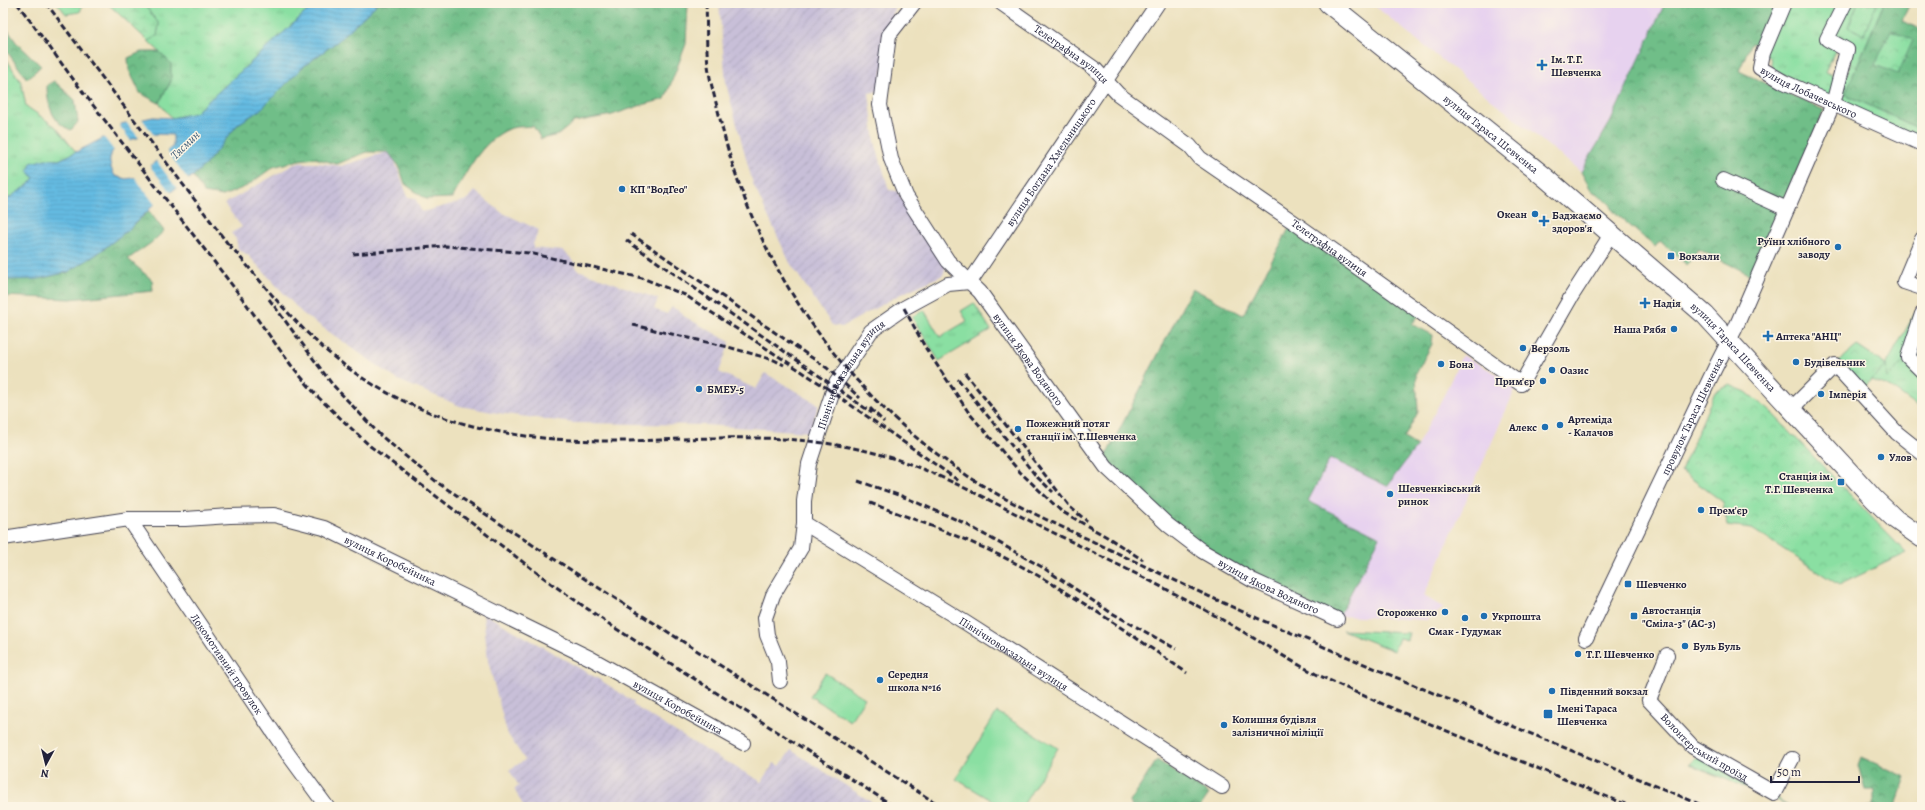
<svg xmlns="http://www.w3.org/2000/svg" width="1925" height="810" viewBox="0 0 1925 810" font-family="Alegreya,serif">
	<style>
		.built { fill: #e7d2ef }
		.industrial { fill: url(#industrial-furrows) }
		.grass { fill: url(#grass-tufts); stroke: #56806e; fill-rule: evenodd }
		.forest { fill: url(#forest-crowns); stroke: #487062 }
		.wetland { fill: url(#wetland-marsh); stroke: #56806e }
		.park { fill: url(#park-crowns); stroke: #56806e }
		.garden { fill: #8adfa2; stroke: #56806e }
		.water { fill: url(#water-rules); stroke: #446e8e; fill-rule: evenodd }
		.pier { fill: #ece1be }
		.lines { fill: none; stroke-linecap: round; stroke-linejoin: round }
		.minor-casing { stroke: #403f4f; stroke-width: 16 }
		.secondary-casing { stroke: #403f4f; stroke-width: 21 }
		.minor { stroke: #fff; stroke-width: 14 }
		.secondary { stroke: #fff; stroke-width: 19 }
		.rail { stroke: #22223b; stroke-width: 3; stroke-dasharray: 6 3; stroke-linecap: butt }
		.poi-dot { fill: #1f6fb2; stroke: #fcf5e5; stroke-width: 1.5 }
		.labels { text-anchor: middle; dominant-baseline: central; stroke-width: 3; stroke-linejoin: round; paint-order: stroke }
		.street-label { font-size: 11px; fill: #22223b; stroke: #fcf5e5 }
		.poi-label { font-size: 11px; font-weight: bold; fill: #22223b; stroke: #fcf5e5; text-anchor: start }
		.water-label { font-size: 12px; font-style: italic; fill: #395875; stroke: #fcf5e5 }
	</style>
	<defs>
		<pattern id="industrial-furrows" width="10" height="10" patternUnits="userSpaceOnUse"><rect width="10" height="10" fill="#c8bfd8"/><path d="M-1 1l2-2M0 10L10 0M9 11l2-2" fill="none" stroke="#aca4ba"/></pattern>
		<pattern id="grass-tufts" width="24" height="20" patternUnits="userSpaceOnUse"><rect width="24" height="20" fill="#8adfa2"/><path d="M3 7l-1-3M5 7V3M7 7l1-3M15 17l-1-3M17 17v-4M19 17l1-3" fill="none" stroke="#77bf8c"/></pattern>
		<pattern id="forest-crowns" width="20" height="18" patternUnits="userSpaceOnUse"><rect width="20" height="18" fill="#6fbe88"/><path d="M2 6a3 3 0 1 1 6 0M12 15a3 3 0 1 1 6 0" fill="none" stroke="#5b9a70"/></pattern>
		<pattern id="wetland-marsh" width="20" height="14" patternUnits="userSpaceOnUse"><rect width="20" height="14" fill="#8adfa2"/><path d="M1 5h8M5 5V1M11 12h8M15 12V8" fill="none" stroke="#77bf8c"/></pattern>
		<pattern id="park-crowns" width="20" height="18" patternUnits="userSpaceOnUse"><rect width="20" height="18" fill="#8adfa2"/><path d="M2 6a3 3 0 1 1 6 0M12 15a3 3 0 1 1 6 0" fill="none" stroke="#77bf8c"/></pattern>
		<pattern id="water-rules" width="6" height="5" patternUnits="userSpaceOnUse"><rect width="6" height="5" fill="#65bbe2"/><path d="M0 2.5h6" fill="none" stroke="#57a0c3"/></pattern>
	</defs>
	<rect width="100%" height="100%" fill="#fcf5e5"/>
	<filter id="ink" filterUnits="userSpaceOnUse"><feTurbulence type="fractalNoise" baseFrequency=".025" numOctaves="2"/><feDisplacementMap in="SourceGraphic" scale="8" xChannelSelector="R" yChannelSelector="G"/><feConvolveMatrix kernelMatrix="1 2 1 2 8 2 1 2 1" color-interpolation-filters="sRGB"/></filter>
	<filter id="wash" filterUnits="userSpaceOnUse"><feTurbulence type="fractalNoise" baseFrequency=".012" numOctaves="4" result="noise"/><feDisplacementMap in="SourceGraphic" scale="16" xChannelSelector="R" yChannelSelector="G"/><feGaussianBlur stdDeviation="0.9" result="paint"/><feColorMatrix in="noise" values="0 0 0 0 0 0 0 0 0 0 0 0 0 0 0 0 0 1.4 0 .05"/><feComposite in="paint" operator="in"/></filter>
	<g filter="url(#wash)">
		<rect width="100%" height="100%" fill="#ece1be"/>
		<path class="built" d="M 1371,3 L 1665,3 L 1611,121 L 1581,172 Z
			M 1462,355 L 1517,385 L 1424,596 L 1444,608 L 1427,620 L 1338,616 L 1307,502 L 1330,458 L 1387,485 L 1417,446 L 1445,393 Z"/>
		<path class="industrial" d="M 719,3 L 895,3 L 879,91 L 869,93 L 875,142 L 889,190 L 897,191 L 946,267 L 943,275 L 899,295 L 842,327 L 832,325 L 790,263 L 753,184 L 726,84 Z
			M 391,151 L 408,197 L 415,198 L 422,212 L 467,200 L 475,191 L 501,212 L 539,230 L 533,244 L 533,248 L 563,251 L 572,259 L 578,270 L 658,299 L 654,309 L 667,314 L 672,307 L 683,313 L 682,315 L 730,342 L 719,372 L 756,389 L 765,373 L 819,405 L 809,432 L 705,425 L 573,423 L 498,413 L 460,406 L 398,380 L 302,313 L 248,255 L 238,249 L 236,239 L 231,233 L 242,227 L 224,204 L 296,163 L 317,163 L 341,166 Z
			M 483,613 L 602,681 L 634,702 L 633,705 L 642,711 L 710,753 L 762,782 L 774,763 L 780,766 L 791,750 L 879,807 L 524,807 L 514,789 L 519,786 L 509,770 L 525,760 L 507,733 L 488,661 Z"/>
		<path class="grass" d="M 57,3 L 83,3 L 83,4 L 80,12 L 66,14 Z
			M 143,3 L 316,3 L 195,113 L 172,118 L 159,103 L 171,81 L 160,52 L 148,41 L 157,35 L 159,24 Z
			M 1784,3 L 1884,3 L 1845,94 L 1922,130 L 1922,144 L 1772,69 L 1770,57 L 1763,53 ZM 1838,45 L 1853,54 L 1845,80 L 1825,72 Z
			M 3,54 L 21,82 L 26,106 L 56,127 L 76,152 L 59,160 L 45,159 L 28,171 L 34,177 L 29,185 L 3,202 Z
			M 974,303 L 991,330 L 939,361 L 912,317 L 924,310 L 940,337 L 967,321 L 961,311 Z
			M 1857,346 L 1886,365 L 1887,377 L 1908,357 L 1922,371 L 1922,410 L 1891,388 L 1865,377 Z
			M 1342,630 L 1409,633 L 1407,640 L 1399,638 L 1394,651 Z
			M 1698,756 L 1720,765 L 1788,805 L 1689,764 Z"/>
		<path class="forest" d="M 378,3 L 688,3 L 686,44 L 665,99 L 642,105 L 612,115 L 574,122 L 558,135 L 541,139 L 533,126 C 526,127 515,126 509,129 C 481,141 466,173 452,198 L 426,199 L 405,184 L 399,166 L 388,152 L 367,152 L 337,164 L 315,158 L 299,160 L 273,167 L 247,186 L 223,196 L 204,193 L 193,176 L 206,164 L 238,124 L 260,110 L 304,66 L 338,41 Z
			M 1665,3 L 1777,3 L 1759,46 L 1751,43 L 1739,71 L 1824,110 L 1751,275 L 1698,249 L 1687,265 L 1660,241 L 1655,247 L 1614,212 L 1610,204 L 1591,190 L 1581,172 L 1611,121 Z
			M 1884,3 L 1910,3 L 1902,21 L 1922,30 L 1922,130 L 1845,94 Z
			M 3,23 L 16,42 L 41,66 L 27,79 L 3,46 Z
			M 141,52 L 160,52 L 171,64 L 171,81 L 159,103 L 140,93 L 129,70 L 128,58 Z
			M 54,81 L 75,100 L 78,122 L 71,130 C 52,123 47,104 47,85 Z
			M 149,211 L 164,231 L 151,243 L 128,259 L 152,280 L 153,291 L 70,299 L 3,296 L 3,280 L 38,279 L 68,272 L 97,254 L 128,230 Z
			M 1293,221 L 1421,313 L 1412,324 L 1433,335 L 1432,344 L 1416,374 L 1418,412 L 1404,438 L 1417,446 L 1387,486 L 1330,458 L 1308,501 L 1380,537 L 1337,619 L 1202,551 L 1106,467 L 1106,456 L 1192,288 L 1243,315 Z
			M 1861,757 L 1906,777 L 1895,807 L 1868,807 L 1874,806 L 1874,790 L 1865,790 L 1858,765 Z
			M 1157,760 L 1209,794 L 1200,807 L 1132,807 L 1130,802 Z"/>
		<path class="wetland" d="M 107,3 L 143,3 L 159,24 L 157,36 L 148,41 Z"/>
		<path class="park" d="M 1858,3 L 1877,3 L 1864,34 L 1848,27 Z
			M 1891,30 L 1913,40 L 1898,74 L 1875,65 Z
			M 1857,346 L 1886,365 L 1865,387 L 1838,362 Z
			M 1730,385 L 1746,392 L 1769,410 L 1906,553 L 1839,585 L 1752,529 L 1727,526 L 1723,502 L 1681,471 L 1715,392 Z"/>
		<path class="garden" d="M 1922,301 L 1922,371 L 1908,357 L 1887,378 L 1886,365 Z
			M 825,673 L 865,698 L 850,721 L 810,696 Z
			M 997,712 L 1058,748 L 1022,807 L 1003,807 L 956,779 Z"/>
		<path class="water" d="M 316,3 L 378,3 L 338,41 L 304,66 L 260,110 L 238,124 L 206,164 L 193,176 L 157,202 L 128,230 L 97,254 L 68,272 L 38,279 L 3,280 L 3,202 L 28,185 L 34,178 L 28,171 L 31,163 L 45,159 L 59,160 L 76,152 L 107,136 L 121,124 L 153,117 L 172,118 L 195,113 ZM 157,134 L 173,135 L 173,146 L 138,177 L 126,179 L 115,176 C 96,144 134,138 157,134 Z"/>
		<path class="pier" d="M 141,117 L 155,137 L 140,139 L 125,121 Z
			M 118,124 L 131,141 L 115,152 L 103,136 Z
			M 166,150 L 190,182 L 178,190 L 155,159 Z
			M 149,165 L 172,194 L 156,206 L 134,176 L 137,175 Z"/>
	</g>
	<g filter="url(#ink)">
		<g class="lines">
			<defs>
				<g id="minor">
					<path id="s1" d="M 914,3 L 889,35 L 880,105 L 891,159 L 906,196 L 948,261 L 980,292 L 1106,467 L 1168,525 L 1202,551 L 1252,580 L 1337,619"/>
					<path id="s2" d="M 1001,3 L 1095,69 L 1118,94 L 1190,146 L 1200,158 L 1295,223 L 1521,384 L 1571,297 L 1612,233"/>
					<path id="s3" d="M 1784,3 L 1763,53 L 1760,68 L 1784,82 L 1922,144"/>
					<path d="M 1723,180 L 1787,209"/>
					<path d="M 1922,239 L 1904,282 L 1922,288"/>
					<path d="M 1922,314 L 1908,357 L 1922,371"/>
					<path d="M 1792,408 L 1835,365 L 1897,433 L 1922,453"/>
					<path id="s4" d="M 129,519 L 288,754 L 327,807"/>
					<path id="s5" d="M 804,523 L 966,623 L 1222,787"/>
					<path id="s6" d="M 3,538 L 129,519 L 185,519 L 230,516 L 274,515 L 324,528 L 590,658 L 743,743"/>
					<path id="s7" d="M 1586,638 L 1715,368 L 1735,329 L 1833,104 L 1847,50 L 1827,39 L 1845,3"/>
					<path id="s8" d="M 1667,655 L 1649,700 L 1693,747 L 1774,793 L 1792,759"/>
					<path id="s9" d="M 780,681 L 778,662 L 767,635 L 765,618 L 773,595 L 801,548 L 804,523 L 804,501 L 809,464 L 835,385 L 871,331 L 904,308 L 948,284 L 970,282 L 1158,3"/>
				</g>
				<g id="secondary">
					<path id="s10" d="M 1328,3 L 1546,178 L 1705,315 L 1874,499 L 1895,519 L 1922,538"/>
				</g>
			</defs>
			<use href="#minor" class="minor-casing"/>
			<use href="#secondary" class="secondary-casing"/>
			<use href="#minor" class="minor"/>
			<use href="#secondary" class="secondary"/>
			<path class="rail" d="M 17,3 L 76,83 L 239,294 L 291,365 L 318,397 L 370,446 L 552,584 L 612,626 L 895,807
				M 46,3 L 231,248
				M 706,3 C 707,23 706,45 708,65 C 710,83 716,101 720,119 C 753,261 839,387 959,470 C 1000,499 1047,520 1092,541 C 1157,572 1221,603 1287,631 C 1426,691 1567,748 1706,807
				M 631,234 L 827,368 L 860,398
				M 626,240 L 872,413
				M 229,244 C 262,283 295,325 335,358 C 432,435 541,445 660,440 C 744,436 827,434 907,463 C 955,481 1002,507 1048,530 C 1106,559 1165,587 1221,619 C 1253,637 1283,657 1316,674 C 1360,695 1406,714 1452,733 C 1512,758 1572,782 1632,807
				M 353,254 L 446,246 L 529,253 L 642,278 L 685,295 L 833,392
				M 269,299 L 332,384 L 380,435 L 438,483 L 574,572 L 942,807
				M 904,308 L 925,347 L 969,413 L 1020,472 L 1061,511 L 1107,537 L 1143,560
				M 633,325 L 728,347 L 774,360 L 784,365
				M 965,373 L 1071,508 L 1087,521
				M 958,379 L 1036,476 L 1053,492
				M 828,389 L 959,481
				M 870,408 L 884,422
				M 858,481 L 904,497 L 962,522 L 1042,567 L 1110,612 L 1176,649
				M 870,503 C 925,523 987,546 1037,575 C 1089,605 1138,639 1187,673"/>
		</g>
	</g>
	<g class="poi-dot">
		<path d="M1540 59h4v4h4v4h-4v4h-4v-4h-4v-4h4z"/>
		<circle cx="622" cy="189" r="4"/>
		<circle cx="1535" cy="214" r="4"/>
		<path d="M1542 215h4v4h4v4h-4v4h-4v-4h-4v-4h4z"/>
		<circle cx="1838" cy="247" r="4"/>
		<rect x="1667" y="252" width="8" height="8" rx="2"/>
		<path d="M1643 297h4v4h4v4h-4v4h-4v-4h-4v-4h4z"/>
		<circle cx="1674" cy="329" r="4"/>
		<path d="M1766 330h4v4h4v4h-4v4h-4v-4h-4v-4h4z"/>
		<circle cx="1523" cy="348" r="4"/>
		<circle cx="1796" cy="362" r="4"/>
		<circle cx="1441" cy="364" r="4"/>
		<circle cx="1552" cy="370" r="4"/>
		<circle cx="1543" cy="381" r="4"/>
		<circle cx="699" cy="389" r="4"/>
		<circle cx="1821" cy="394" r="4"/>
		<circle cx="1560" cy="425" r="4"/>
		<circle cx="1545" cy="427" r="4"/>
		<circle cx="1018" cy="429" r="4"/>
		<circle cx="1881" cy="457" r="4"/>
		<rect x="1837" y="478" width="8" height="8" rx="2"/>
		<circle cx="1390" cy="494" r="4"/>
		<circle cx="1701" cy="510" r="4"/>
		<rect x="1624" y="580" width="8" height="8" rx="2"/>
		<circle cx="1445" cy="612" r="4"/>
		<circle cx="1484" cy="616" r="4"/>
		<rect x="1630" y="612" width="8" height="8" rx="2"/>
		<circle cx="1465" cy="618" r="4"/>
		<circle cx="1685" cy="646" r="4"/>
		<circle cx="1578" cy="654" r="4"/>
		<circle cx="880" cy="680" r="4"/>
		<circle cx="1552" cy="691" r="4"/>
		<rect x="1543" y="709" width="10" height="10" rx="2"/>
		<circle cx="1224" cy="725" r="4"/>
	</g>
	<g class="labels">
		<g class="street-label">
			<text stroke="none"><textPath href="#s2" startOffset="87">Телеграфна вулиця</textPath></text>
			<text stroke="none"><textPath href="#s3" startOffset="124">вулиця Лобачевського</textPath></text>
			<text stroke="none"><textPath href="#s10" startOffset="209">вулиця Тараса Шевченка</textPath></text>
			<text stroke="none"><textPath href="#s9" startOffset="634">вулиця Богдана Хмельницького</textPath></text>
			<text stroke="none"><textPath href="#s2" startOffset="411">Телеграфна вулиця</textPath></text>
			<text stroke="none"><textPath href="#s10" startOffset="532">вулиця Тараса Шевченка</textPath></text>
			<text stroke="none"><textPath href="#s1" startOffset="411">вулиця Якова Водяного</textPath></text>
			<text stroke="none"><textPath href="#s9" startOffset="329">Північновокзальна вулиця</textPath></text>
			<text stroke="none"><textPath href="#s7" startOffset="246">провулок Тараса Шевченка</textPath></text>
			<text stroke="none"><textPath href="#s6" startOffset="398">вулиця Коробейника</textPath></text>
			<text stroke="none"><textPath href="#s1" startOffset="747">вулиця Якова Водяного</textPath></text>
			<text stroke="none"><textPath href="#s5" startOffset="247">Північновокзальна вулиця</textPath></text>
			<text stroke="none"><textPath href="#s4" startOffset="175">Локомотивний провулок</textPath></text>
			<text stroke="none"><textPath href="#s6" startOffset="721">вулиця Коробейника</textPath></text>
			<text stroke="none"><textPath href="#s8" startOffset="122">Волонтерський проїзд</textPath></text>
		</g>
		<g class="poi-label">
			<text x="1551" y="59">Ім. Т.Г.<tspan x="1551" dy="13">Шевченка</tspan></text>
			<text x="630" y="189">КП "ВодГео"</text>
			<text x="1527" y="214" text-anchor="end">Океан</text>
			<text x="1552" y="215">Баджаємо<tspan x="1552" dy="13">здоров'я</tspan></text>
			<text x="1830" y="241" text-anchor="end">Руїни хлібного<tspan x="1830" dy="13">заводу</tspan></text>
			<text x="1679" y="256">Вокзали</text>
			<text x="1653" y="303">Надія</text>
			<text x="1666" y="329" text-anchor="end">Наша Рябя</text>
			<text x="1776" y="336">Аптека "АНЦ"</text>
			<text x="1531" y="348">Верзоль</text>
			<text x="1804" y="362">Будiвельник</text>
			<text x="1449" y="364">Бона</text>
			<text x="1560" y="370">Оазис</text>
			<text x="1535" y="381" text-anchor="end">Прим'єр</text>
			<text x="707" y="389">БМЕУ-5</text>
			<text x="1829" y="394">Імперія</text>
			<text x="1568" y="419">Артеміда<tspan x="1568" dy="13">- Калачов</tspan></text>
			<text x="1026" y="423">Пожежний потяг<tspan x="1026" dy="13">станції ім. Т.Шевченка</tspan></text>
			<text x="1537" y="427" text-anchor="end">Алекс</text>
			<text x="1889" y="457">Улов</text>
			<text x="1833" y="476" text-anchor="end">Станція ім.<tspan x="1833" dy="13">Т.Г. Шевченка</tspan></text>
			<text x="1398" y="488">Шевченківський<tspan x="1398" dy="13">ринок</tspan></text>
			<text x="1709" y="510">Прем'єр</text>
			<text x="1636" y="584">Шевченко</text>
			<text x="1642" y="610">Автостанція<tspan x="1642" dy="13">"Сміла-3" (АС-3)</tspan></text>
			<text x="1437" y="612" text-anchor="end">Стороженко</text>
			<text x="1492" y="616">Укрпошта</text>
			<text x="1465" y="631" text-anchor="middle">Смак - Гудумак</text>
			<text x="1693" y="646">Буль Буль</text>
			<text x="1586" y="654">Т.Г. Шевченко</text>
			<text x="888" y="674">Середня<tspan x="888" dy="13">школа №16</tspan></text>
			<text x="1560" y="691">Південний вокзал</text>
			<text x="1557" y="708">Імені Тараса<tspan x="1557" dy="13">Шевченка</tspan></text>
			<text x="1232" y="719">Колишня будівля<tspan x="1232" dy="13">залізничної міліції</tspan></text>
		</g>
		<g class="water-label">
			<text transform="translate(185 145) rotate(-44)">Тясмин</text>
		</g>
	</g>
	<rect width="1925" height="810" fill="none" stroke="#fcf5e5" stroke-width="16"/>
	<g transform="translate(46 764) rotate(187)" stroke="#fcf5e5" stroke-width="3" paint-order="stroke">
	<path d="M0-3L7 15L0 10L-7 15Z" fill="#22223b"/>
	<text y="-6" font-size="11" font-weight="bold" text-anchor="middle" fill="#22223b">N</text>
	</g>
	<path d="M1771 776v6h88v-6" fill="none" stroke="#22223b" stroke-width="2"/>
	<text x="1777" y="776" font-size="12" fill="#22223b" stroke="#fcf5e5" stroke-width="3" paint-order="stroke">50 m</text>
</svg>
